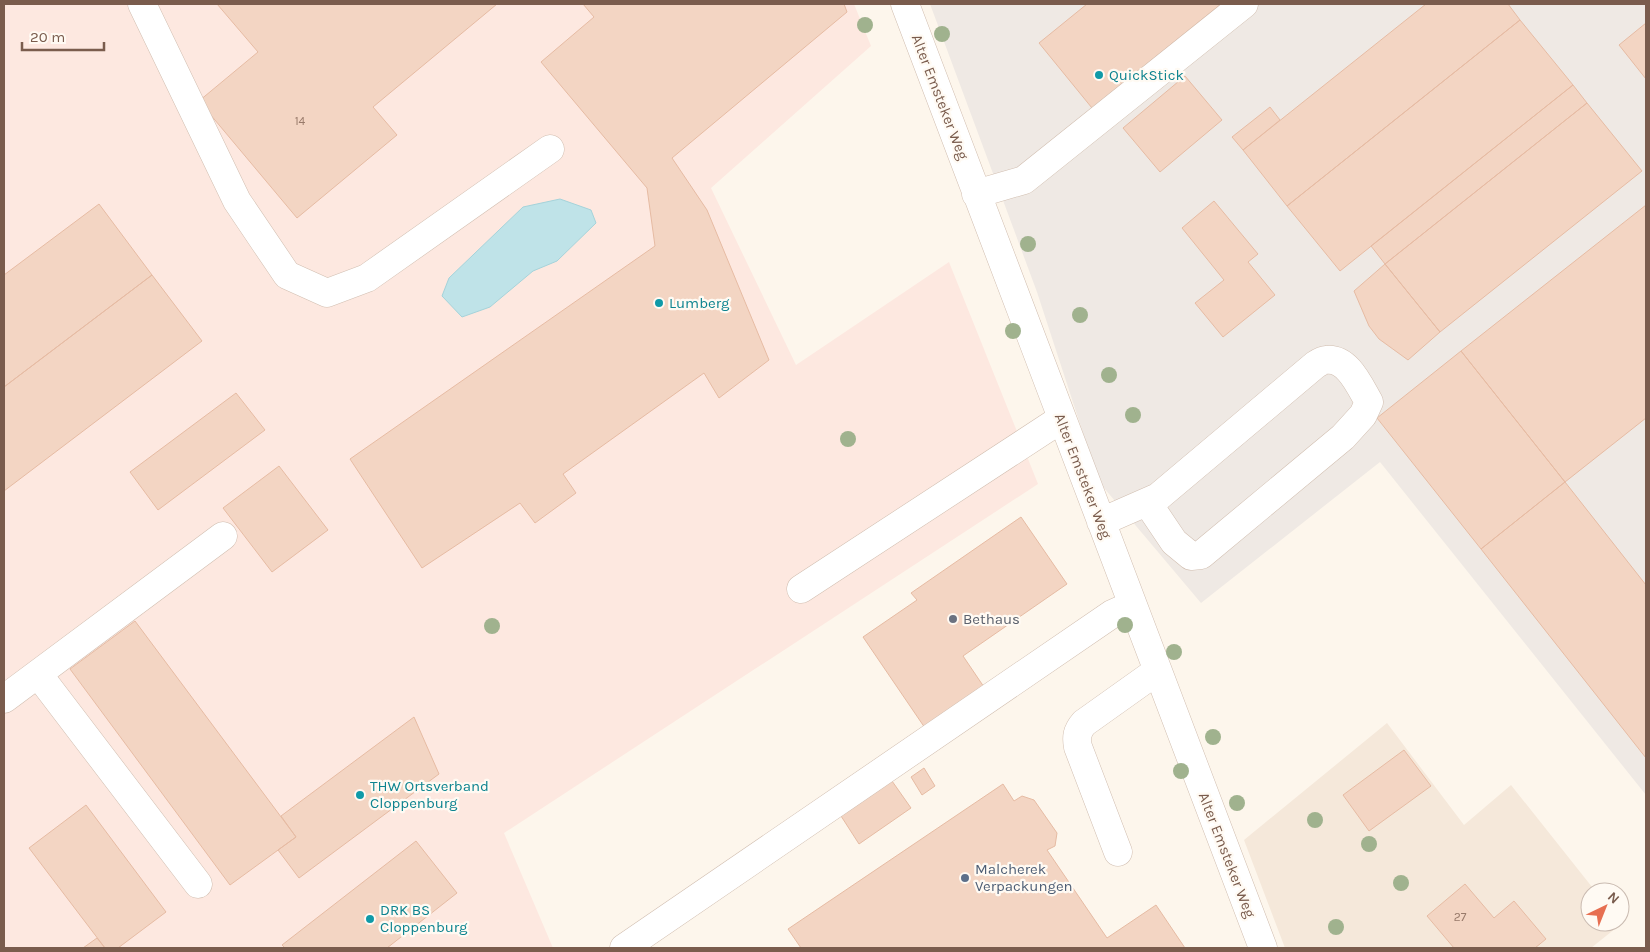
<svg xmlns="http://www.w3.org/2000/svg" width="1650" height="952" viewBox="0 0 1650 952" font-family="Karla,sans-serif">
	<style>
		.residential { fill: #f5e8da }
		.commercial { fill: #fde8e0 }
		.industrial { fill: #efe9e4 }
		.water { fill: #bfe3e8; stroke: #a5d3da }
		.building { fill: #f3d5c3; stroke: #e6bba3 }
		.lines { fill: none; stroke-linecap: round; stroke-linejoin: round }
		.minor-casing { stroke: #d1beb0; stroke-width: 29 }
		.minor { stroke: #fff; stroke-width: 28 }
		.tree { fill: #a0b28e }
		.culture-dot { fill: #0f9aa8; stroke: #fffaf3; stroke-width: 2 }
		.worship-dot { fill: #6b7280; stroke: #fffaf3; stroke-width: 2 }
		.service-dot { fill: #5c6f8a; stroke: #fffaf3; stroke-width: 2 }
		.labels { text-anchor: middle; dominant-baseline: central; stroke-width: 4.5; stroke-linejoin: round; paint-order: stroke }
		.number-label { font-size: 12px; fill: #987a6a }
		.culture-label { font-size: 15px; fill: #0d838f; stroke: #fffaf3; text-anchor: start }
		.street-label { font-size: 15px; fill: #7a5c4d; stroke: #fffaf3 }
		.worship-label { font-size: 15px; fill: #5b616d; stroke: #fffaf3; text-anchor: start }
		.service-label { font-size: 15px; fill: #4e5e75; stroke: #fffaf3; text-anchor: start }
	</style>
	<rect width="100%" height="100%" fill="#fdf6ec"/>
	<path class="residential" d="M 1387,723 L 1464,825 L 1511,785 L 1596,892 L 1590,892 L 1590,922 L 1619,922 L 1621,924 L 1591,948 L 1285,948 L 1244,840 Z"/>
	<path class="commercial" d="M 4,4 L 854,4 L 871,46 L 711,188 L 796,365 L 949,262 L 1038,484 L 504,833 L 553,948 L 4,948 Z"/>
	<path class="industrial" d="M 930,4 L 1646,4 L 1646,795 L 1380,462 L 1201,603 L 1099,482 L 1037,292 Z"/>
	<path class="water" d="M 560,199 L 591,210 L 596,223 L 557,261 L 533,271 L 490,307 L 462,317 L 442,296 L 449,278 L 523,207 Z"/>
	<path class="building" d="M 217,4 L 497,4 L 373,107 L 397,135 L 297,218 L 199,101 L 258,52 Z
		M 583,4 L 844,4 L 847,12 L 672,158 L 707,210 L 769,360 L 719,398 L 704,373 L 563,474 L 576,493 L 535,523 L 520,503 L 422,568 L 350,459 L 655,246 L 647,188 L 541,62 L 594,17 Z
		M 1087,4 L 1221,4 L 1092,108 L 1039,43 Z
		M 1426,4 L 1508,4 L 1520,20 L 1287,206 L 1243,150 Z
		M 1520,20 L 1573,85 L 1340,271 L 1287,206 Z
		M 1646,23 L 1646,79 L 1619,45 Z
		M 1185,76 L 1222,120 L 1160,172 L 1123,128 Z
		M 1573,85 L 1587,103 L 1385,264 L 1371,246 Z
		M 1587,103 L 1642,171 L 1440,332 L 1385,264 Z
		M 1270,107 L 1280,120 L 1243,150 L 1232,137 Z
		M 1214,201 L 1258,254 L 1248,262 L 1275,295 L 1223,337 L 1195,303 L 1224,280 L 1182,228 Z
		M 99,204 L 152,275 L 4,387 L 4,275 Z
		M 1646,205 L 1646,418 L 1565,482 L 1461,351 Z
		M 1385,264 L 1440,332 L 1408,360 L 1379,339 L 1369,326 L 1354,291 Z
		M 152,275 L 202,341 L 4,491 L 4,387 Z
		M 1461,351 L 1565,482 L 1481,549 L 1377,418 Z
		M 236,393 L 265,430 L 158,510 L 130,472 Z
		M 279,466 L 328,530 L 272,572 L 223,508 Z
		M 1565,482 L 1646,585 L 1646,758 L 1481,549 Z
		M 1021,517 L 1067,584 L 963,656 L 984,687 L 925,728 L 863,637 L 917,600 L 911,593 Z
		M 135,621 L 296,837 L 230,885 L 70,669 Z
		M 414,717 L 439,774 L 299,878 L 278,850 L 296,837 L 281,816 Z
		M 1404,750 L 1431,786 L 1369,831 L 1343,795 Z
		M 924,768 L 935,786 L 922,795 L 911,777 Z
		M 892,781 L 911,808 L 859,844 L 841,816 Z
		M 1003,784 L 1014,801 L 1022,796 L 1034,800 L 1057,833 L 1055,846 L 1047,850 L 1107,938 L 1156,905 L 1185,948 L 801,948 L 788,929 Z
		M 86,805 L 166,912 L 118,948 L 105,948 L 29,848 Z
		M 416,841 L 457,893 L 387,948 L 285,948 L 282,945 Z
		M 1465,884 L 1494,918 L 1514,901 L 1546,939 L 1535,948 L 1454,948 L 1427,916 Z
		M 97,938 L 105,948 L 83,948 Z"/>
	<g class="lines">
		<defs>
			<path id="minor" d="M 142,4 L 237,201 L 287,275 L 327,293 L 367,278 L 550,149
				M 905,4 L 1263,948
				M 976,194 L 1024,180 L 1244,4
				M 1101,522 L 1158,497 L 1315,365 C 1318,363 1323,360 1326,360 C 1348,357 1360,387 1369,402 L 1363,415 L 1343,437 L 1201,555 L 1191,556 L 1174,542 L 1147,502
				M 801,589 L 1061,419
				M 38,674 L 198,884
				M 4,699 L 223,536
				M 1118,852 L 1078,747 C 1076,737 1077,731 1084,723 L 1157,671
				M 624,948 L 1112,614 L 1132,605"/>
		</defs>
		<use href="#minor" class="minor-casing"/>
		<use href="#minor" class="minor"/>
	</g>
	<g class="tree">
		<circle cx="865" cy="25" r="8"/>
		<circle cx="942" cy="34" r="8"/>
		<circle cx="1028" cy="244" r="8"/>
		<circle cx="1080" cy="315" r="8"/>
		<circle cx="1013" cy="331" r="8"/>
		<circle cx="1109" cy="375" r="8"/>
		<circle cx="1133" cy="415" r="8"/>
		<circle cx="848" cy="439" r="8"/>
		<circle cx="1125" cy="625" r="8"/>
		<circle cx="492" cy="626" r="8"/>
		<circle cx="1174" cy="652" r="8"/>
		<circle cx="1213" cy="737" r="8"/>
		<circle cx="1181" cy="771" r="8"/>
		<circle cx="1237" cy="803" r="8"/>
		<circle cx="1315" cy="820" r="8"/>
		<circle cx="1369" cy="844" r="8"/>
		<circle cx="1401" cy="883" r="8"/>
		<circle cx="1336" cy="927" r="8"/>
	</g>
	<g class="culture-dot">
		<circle cx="1099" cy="75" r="5"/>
		<circle cx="659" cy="303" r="5"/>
		<circle cx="360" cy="795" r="5"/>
		<circle cx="370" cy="919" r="5"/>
	</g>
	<circle class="worship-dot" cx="953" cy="619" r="5"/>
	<circle class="service-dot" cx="965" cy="878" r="5"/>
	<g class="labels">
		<g class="number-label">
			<text x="300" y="121">14</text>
			<text x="1460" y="917">27</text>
		</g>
		<g class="culture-label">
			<text x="1109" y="75">QuickStick</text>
			<text x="669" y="303">Lumberg</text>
			<text x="370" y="786">THW Ortsverband<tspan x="370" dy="17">Cloppenburg</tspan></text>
			<text x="380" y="910">DRK BS<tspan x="380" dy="17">Cloppenburg</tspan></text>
		</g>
		<g class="street-label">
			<text transform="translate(940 97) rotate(69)">Alter Emsteker Weg</text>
			<text transform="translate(1083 476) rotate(69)">Alter Emsteker Weg</text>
			<text transform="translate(1227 855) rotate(69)">Alter Emsteker Weg</text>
		</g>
		<g class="worship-label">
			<text x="963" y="619">Bethaus</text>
		</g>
		<g class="service-label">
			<text x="975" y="869">Malcherek<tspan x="975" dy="17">Verpackungen</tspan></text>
		</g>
	</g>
	<rect width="1650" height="952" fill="none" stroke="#7a5c4d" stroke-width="10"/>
	<g transform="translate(1605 907) rotate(43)"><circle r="24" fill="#fffaf3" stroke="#cabbb1"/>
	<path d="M0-4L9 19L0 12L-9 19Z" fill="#e76f51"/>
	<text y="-8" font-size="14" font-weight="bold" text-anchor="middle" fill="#7a5c4d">N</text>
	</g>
	<path d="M22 42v8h82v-8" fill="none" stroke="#7a5c4d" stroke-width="2.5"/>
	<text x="30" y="42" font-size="15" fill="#7a5c4d" stroke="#fffaf3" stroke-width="4" paint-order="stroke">20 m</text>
</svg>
